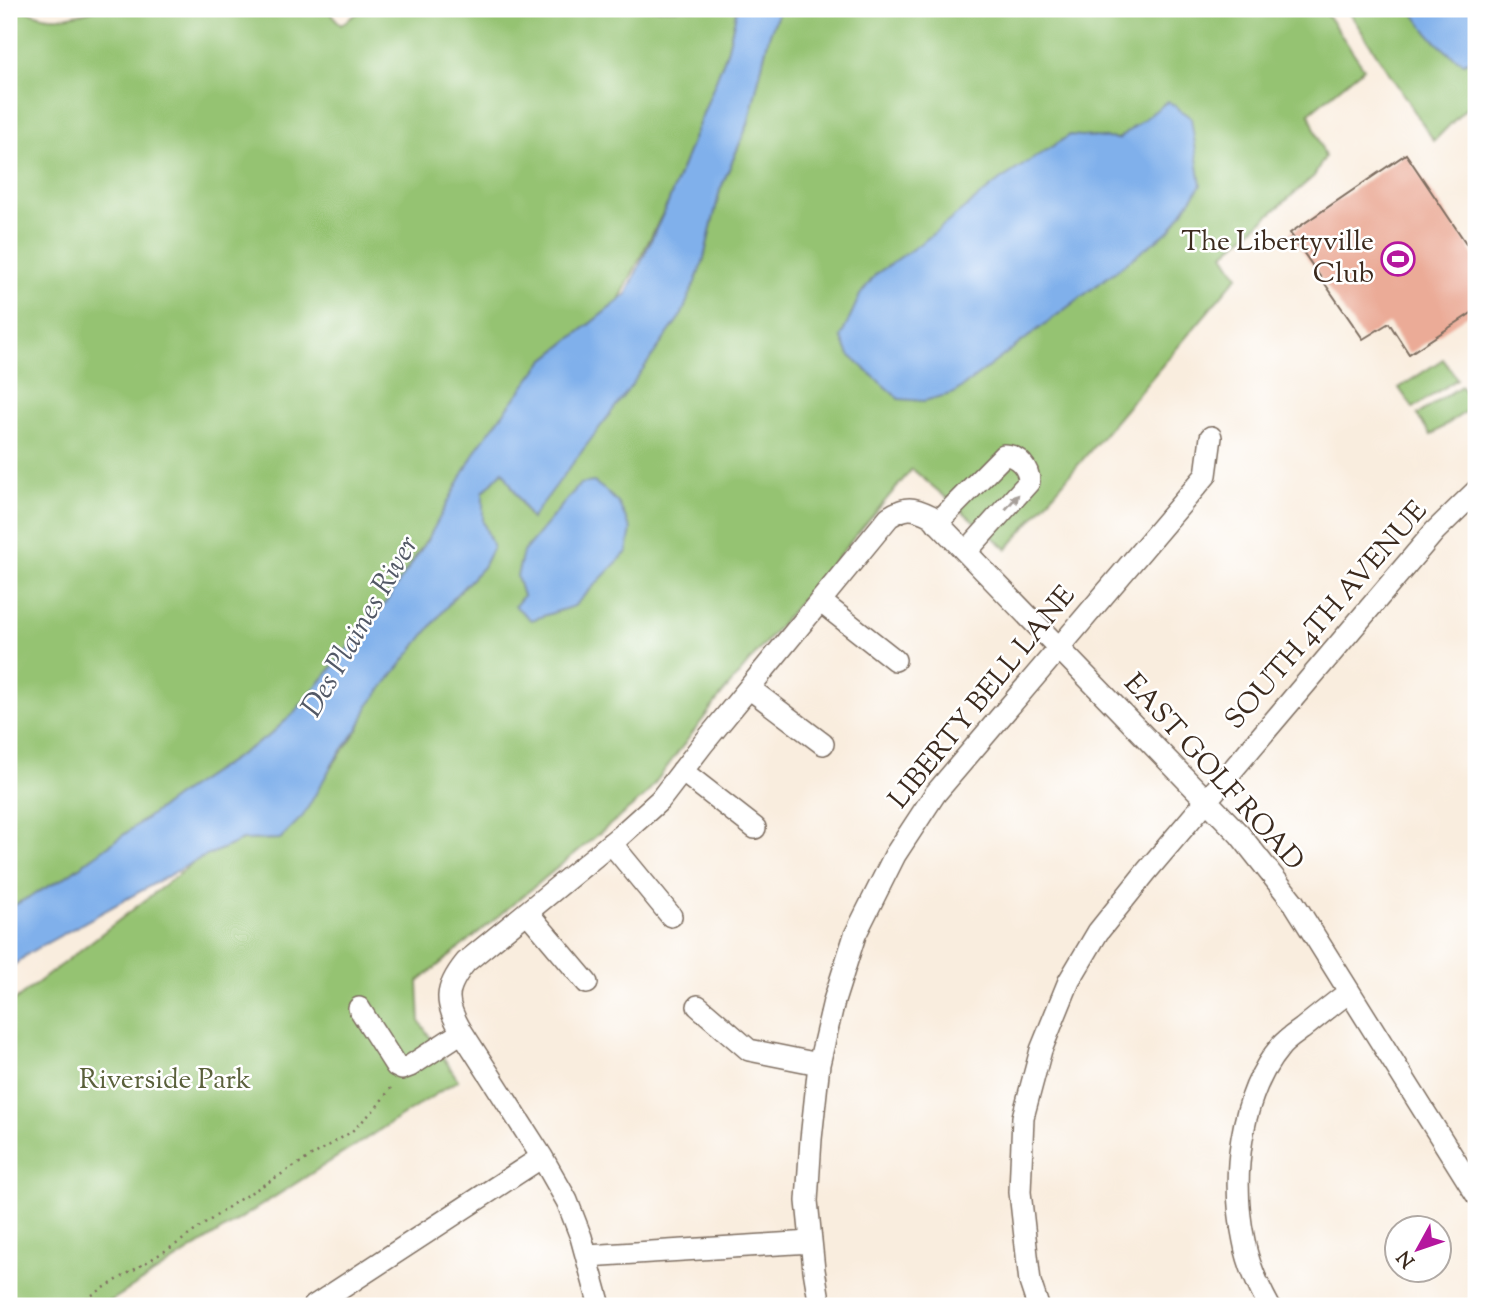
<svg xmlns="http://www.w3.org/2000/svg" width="1485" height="1315" viewBox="0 0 1485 1315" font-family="'Sorts Mill Goudy',serif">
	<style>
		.green { fill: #95c372; stroke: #687648; stroke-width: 2 }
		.water { fill: #80b0eb; stroke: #5e6d84; stroke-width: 2 }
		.building { fill: #ebab97 }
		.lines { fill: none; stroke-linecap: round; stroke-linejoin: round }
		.minor-casing { stroke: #7e6e61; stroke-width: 24 }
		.path { stroke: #7e6e61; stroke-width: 2.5; stroke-dasharray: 2 5; stroke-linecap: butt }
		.minor { stroke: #fff; stroke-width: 21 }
		.oneway { fill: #a79f9a }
		.labels { text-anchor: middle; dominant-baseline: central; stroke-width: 5; stroke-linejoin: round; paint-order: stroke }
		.poi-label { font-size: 28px; fill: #3b2a1e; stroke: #fff; text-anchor: end }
		.street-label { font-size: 28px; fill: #3b2a1e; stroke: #fff }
		.park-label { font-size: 28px; fill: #5a603b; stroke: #fff }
		.water-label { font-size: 30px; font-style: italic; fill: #535966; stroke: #fff }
	</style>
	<rect width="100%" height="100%" fill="#fff"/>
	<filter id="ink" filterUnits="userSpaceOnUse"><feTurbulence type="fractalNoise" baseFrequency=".0143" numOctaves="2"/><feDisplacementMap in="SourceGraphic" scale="14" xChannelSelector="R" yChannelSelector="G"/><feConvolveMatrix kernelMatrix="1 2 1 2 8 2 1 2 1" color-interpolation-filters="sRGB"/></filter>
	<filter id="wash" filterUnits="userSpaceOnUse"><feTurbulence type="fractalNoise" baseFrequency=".00686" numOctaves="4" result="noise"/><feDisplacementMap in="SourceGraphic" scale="28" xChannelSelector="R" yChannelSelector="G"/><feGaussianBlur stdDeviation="1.57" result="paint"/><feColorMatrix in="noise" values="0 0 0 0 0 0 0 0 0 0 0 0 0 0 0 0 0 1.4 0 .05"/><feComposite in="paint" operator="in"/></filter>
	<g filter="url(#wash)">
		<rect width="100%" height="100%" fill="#f9edde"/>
		<path class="green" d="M 9,9 C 23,9 23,10 36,14 C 56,21 78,15 97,9 L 274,9 L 272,13 L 288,9 L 327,9 L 341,25 L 359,12 L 357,9 L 737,9 L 727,52 L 668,203 L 618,302 L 544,360 L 382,608 L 295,712 L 270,735 L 177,796 L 64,878 L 9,908 Z
			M 780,9 L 1323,9 L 1364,68 L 1309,113 L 1325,157 L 1314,176 L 1224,254 L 1238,276 L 1007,549 L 912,469 L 722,694 L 645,796 L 418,982 L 420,1022 L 458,1080 L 103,1306 L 9,1306 L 9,1005 L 197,860 L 242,840 L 280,839 L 359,728 L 367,706 L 456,595 L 483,567 L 493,547 L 483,522 L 483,492 L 503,470 L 530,518 L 703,262 L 720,190 L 748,124 L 769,36 Z
			M 1347,9 L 1476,9 L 1476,98 L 1434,141 Z
			M 1443,359 L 1457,379 L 1413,408 L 1399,388 Z
			M 1461,386 L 1474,406 L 1431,435 L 1417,415 Z"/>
		<path class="water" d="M 737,9 L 780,9 L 769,36 L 748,124 L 720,190 L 703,262 L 682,314 L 631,386 L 531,519 L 503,471 L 483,492 L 483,522 L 493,547 L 483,567 L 456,595 L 368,706 L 359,727 L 335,760 L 303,816 L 280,839 L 242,840 L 197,860 L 29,953 L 9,969 L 9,908 L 64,878 L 177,796 L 270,735 L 295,712 L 382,608 L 428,539 L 477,448 L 544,360 L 626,295 L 668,203 L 727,52 Z
			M 1411,9 L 1476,9 L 1476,57 L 1464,63 C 1438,48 1427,33 1411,9 Z
			M 1168,101 L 1191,118 L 1201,185 L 1170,230 L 954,393 L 924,401 L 899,399 L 849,355 L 841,337 L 860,295 L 876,274 L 924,241 L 1000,180 L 1070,135 L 1118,139 Z
			M 594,482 L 606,491 L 619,504 L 631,529 L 627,552 L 574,606 L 531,620 L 515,606 L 523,596 L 517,576 L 523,552 L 580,484 Z"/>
		<g id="blocks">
			<path class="building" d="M 1406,154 L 1476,258 L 1476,310 L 1409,354 L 1389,323 L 1363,339 L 1290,233 Z"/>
		</g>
	</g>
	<g filter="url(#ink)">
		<use href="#blocks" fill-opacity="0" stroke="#7e6e61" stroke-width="2"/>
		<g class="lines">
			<defs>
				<path id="minor" d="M 937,523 L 1004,455 C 1018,455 1029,468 1029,482 L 966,552
					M 820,601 L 895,660
					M 749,688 L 823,744
					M 682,771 L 755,828
					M 611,843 L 671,916
					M 527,912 L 587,983
					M 698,1006 L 749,1050 L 819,1064
					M 359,1008 L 396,1066 L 402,1069 L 410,1066 L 462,1032
					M 587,1256 L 811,1242
					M 314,1306 L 542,1157
					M 600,1306 L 581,1237 L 567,1201 L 542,1157 L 462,1032 C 444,1002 444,989 466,962 L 620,836 L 660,800 L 703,744 L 889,517 C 906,506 913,507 931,516 L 1240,835 L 1294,903 L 1476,1194
					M 820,1306 L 814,1270 L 807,1201 L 811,1139 L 819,1064 L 834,1001 L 855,935 L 895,855 L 935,794 L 1206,475 L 1211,437
					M 1038,1306 L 1030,1282 L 1020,1192 L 1023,1117 L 1041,1050 L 1069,981 L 1098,932 L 1146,872 L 1435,531 L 1476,491
					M 1269,1306 C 1258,1286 1248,1264 1244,1241 C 1231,1180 1239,1095 1281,1046 C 1287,1039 1295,1034 1302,1029 C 1318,1016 1333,1004 1349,992"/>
			</defs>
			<use href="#minor" class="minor-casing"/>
			<path class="path" d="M 74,1306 L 175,1245 L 237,1201 L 351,1132 L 375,1109 L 394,1084"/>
			<use href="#minor" class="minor"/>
		</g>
		<defs><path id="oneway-solid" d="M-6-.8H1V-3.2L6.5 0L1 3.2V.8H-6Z" transform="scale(1.75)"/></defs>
		<use class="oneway" href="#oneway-solid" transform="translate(1012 502) rotate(-49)"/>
	</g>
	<defs>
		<symbol id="stadium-ring" viewBox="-11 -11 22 22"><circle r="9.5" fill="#fff" stroke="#b5179e" stroke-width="1.5"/><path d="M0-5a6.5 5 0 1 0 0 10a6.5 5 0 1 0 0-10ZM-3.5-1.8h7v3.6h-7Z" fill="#b5179e"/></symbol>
	</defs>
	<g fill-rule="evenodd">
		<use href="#stadium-ring" x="1379" y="240" width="38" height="38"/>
	</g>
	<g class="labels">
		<g class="poi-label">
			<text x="1374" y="243">The Libertyville<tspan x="1374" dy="32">Club</tspan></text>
		</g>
		<g class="street-label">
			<text transform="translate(1327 616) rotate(-49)">SOUTH 4TH AVENUE</text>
			<text transform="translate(983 698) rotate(-51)">LIBERTY BELL LANE</text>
			<text transform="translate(1213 773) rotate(48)">EAST GOLF ROAD</text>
		</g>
		<g class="park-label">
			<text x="165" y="1081">Riverside Park</text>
		</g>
		<g class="water-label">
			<text transform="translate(361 627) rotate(-60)">Des Plaines River</text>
		</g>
	</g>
	<rect width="1485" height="1315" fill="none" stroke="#fff" stroke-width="35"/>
	<g transform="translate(1418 1249) rotate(230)"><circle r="33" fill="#ffffff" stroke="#b1aaa5" stroke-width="2"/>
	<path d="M0-5L12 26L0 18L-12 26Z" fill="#b5179e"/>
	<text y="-10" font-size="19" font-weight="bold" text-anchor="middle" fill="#3b2a1e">N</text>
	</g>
</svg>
